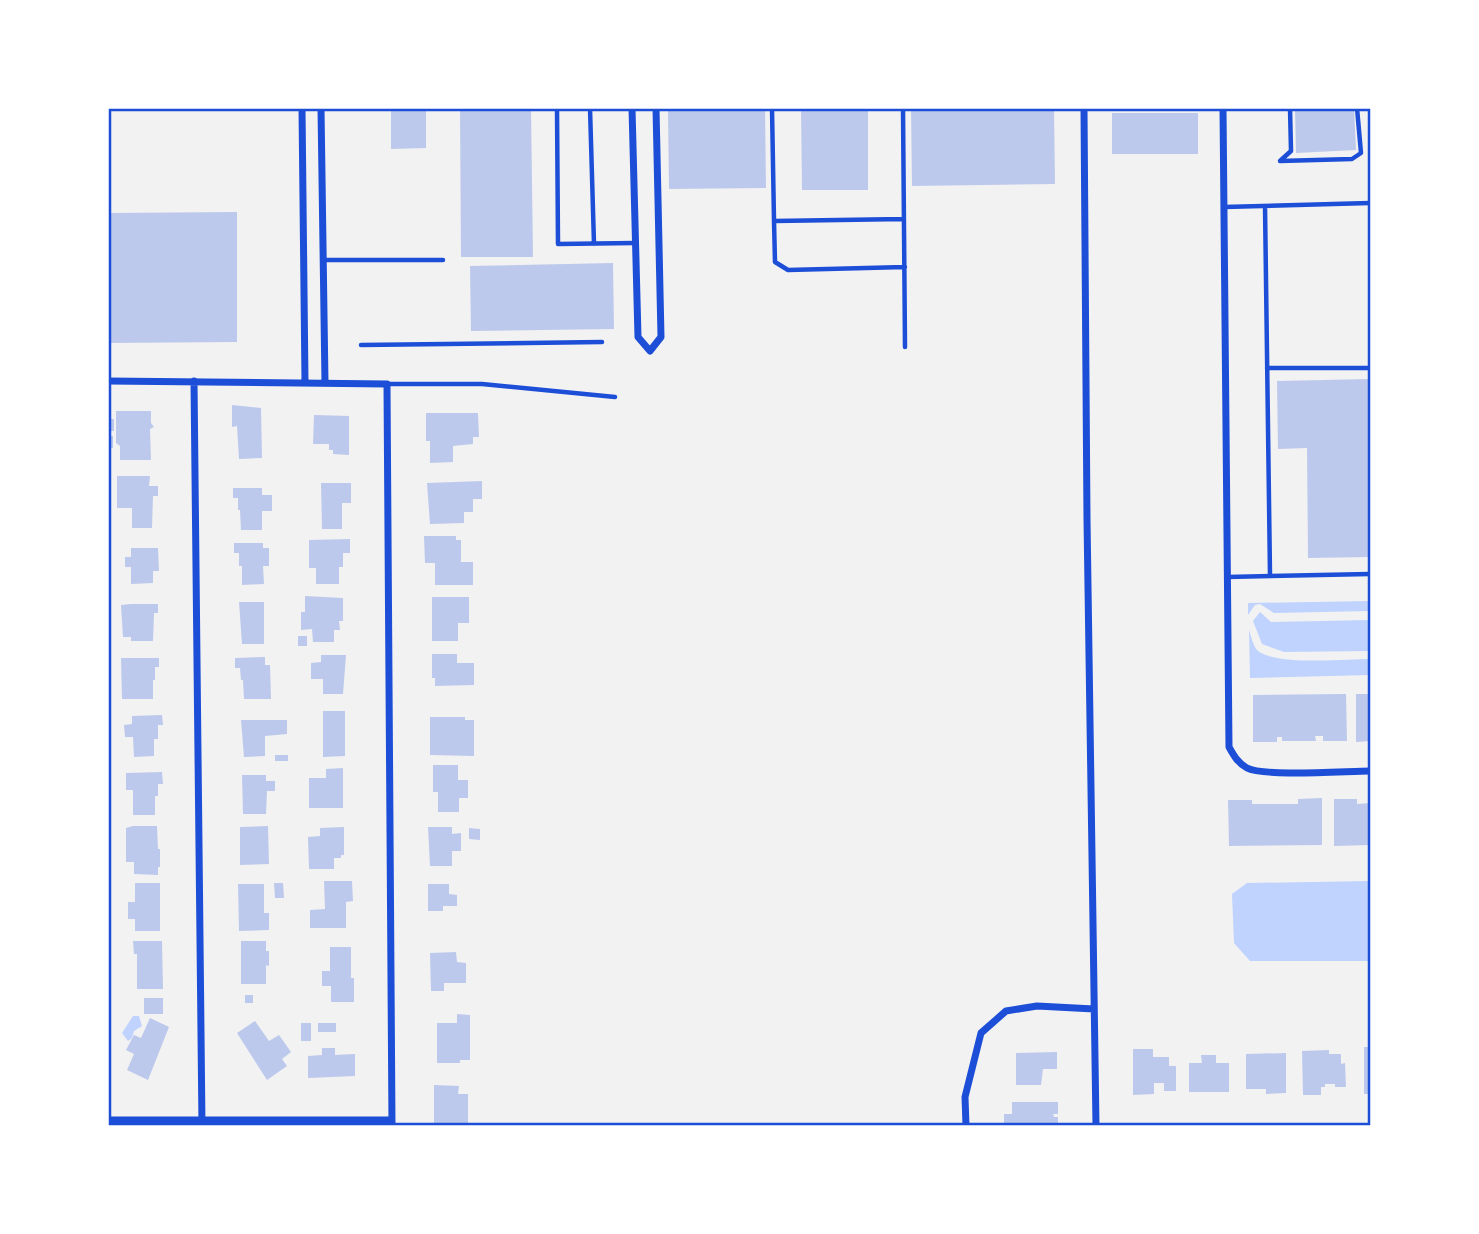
<svg xmlns="http://www.w3.org/2000/svg" width="1479" height="1234" viewBox="0 0 1479 1234" font-family="Bitter,serif">
	<style>
		.water { fill: #bfd3fe }
		.building { fill: #bdc9ec }
		.lines { fill: none; stroke-linecap: round; stroke-linejoin: round }
		.service { stroke: #1d4ed8; stroke-width: 4.5 }
		.minor { stroke: #1d4ed8; stroke-width: 7 }
		.neatline { fill: none; stroke: #1d4ed8; stroke-width: 2.5 }
	</style>
	<rect width="100%" height="100%" fill="#f2f2f2"/>
	<path class="water" d="M 1370,601 L 1370,611 L 1274,613 L 1260,604 L 1255,605 L 1248,615 L 1248,603 Z
		M 1260,612 L 1271,622 L 1370,620 L 1370,651 L 1284,652 L 1262,644 L 1253,621 Z
		M 1249,630 C 1251,636 1253,645 1257,650 C 1273,666 1347,659 1370,659 L 1370,675 L 1250,678 Z
		M 1370,881 L 1370,961 L 1250,961 L 1234,943 L 1232,894 L 1247,883 Z
		M 133,1016 L 139,1016 L 142,1026 L 134,1031 L 132,1038 L 128,1041 L 122,1033 Z"/>
	<path class="building" d="M 391,108 L 426,108 L 426,148 L 391,149 Z
		M 460,108 L 531,108 L 533,257 L 461,257 Z
		M 749,108 L 765,108 L 766,188 L 669,189 L 668,110 Z
		M 801,108 L 868,108 L 868,190 L 802,190 Z
		M 911,108 L 1054,108 L 1055,184 L 912,186 Z
		M 1295,108 L 1354,108 L 1356,150 L 1296,153 Z
		M 1112,113 L 1198,113 L 1198,154 L 1112,154 Z
		M 237,212 L 237,342 L 108,343 L 108,213 Z
		M 613,263 L 614,329 L 471,331 L 470,266 Z
		M 1370,379 L 1370,557 L 1308,558 L 1307,448 L 1278,449 L 1277,381 Z
		M 232,405 L 261,408 L 262,458 L 239,459 L 237,426 L 232,427 Z
		M 116,411 L 151,411 L 151,423 L 154,427 L 150,429 L 151,460 L 120,460 L 120,446 L 116,443 Z
		M 426,413 L 478,413 L 479,437 L 473,437 L 473,444 L 453,446 L 453,462 L 430,463 L 430,441 L 426,441 Z
		M 314,415 L 349,416 L 349,455 L 333,454 L 333,450 L 329,450 L 329,444 L 313,444 Z
		M 108,419 L 114,419 L 114,431 L 108,431 Z
		M 108,436 L 113,436 L 113,448 L 108,448 Z
		M 117,476 L 150,476 L 149,486 L 158,486 L 158,496 L 153,496 L 152,528 L 132,528 L 132,508 L 117,508 Z
		M 482,481 L 482,499 L 473,499 L 473,512 L 464,512 L 464,523 L 430,524 L 427,483 Z
		M 321,483 L 351,483 L 351,503 L 342,503 L 342,529 L 322,529 Z
		M 233,488 L 262,488 L 262,495 L 272,495 L 272,511 L 262,511 L 262,530 L 241,530 L 240,510 L 238,510 L 238,498 L 233,498 Z
		M 424,536 L 456,536 L 456,540 L 461,540 L 461,562 L 473,562 L 473,585 L 435,585 L 435,563 L 425,563 Z
		M 350,539 L 350,553 L 343,553 L 343,567 L 339,567 L 339,584 L 316,584 L 316,568 L 309,568 L 309,540 Z
		M 234,543 L 263,543 L 263,548 L 269,548 L 269,566 L 263,566 L 264,584 L 242,585 L 242,566 L 239,566 L 239,553 L 234,553 Z
		M 131,548 L 158,548 L 159,571 L 153,571 L 153,583 L 131,584 L 131,567 L 125,567 L 125,557 L 131,557 Z
		M 305,596 L 343,598 L 343,621 L 339,621 L 340,630 L 334,630 L 334,642 L 313,642 L 312,629 L 301,630 L 301,612 L 305,612 Z
		M 432,597 L 469,597 L 469,623 L 458,623 L 458,641 L 432,641 Z
		M 239,602 L 264,602 L 264,644 L 242,644 Z
		M 131,604 L 158,604 L 158,613 L 154,613 L 153,641 L 131,641 L 131,637 L 123,637 L 121,605 Z
		M 298,636 L 307,636 L 307,646 L 298,646 Z
		M 432,654 L 457,654 L 457,663 L 474,663 L 474,685 L 435,686 L 435,678 L 432,678 Z
		M 321,655 L 346,655 L 343,694 L 323,694 L 323,679 L 311,679 L 311,663 L 321,662 Z
		M 265,657 L 265,665 L 270,665 L 271,699 L 244,699 L 243,680 L 241,680 L 240,668 L 235,668 L 235,658 Z
		M 121,658 L 159,658 L 159,667 L 155,667 L 155,680 L 153,680 L 153,699 L 122,699 Z
		M 1346,694 L 1347,741 L 1323,741 L 1323,736 L 1315,736 L 1316,741 L 1282,741 L 1282,737 L 1277,737 L 1277,742 L 1253,742 L 1253,695 Z
		M 1356,694 L 1370,694 L 1370,741 L 1356,742 Z
		M 323,711 L 345,711 L 345,756 L 323,757 Z
		M 162,715 L 163,725 L 158,725 L 158,739 L 154,739 L 154,756 L 134,757 L 133,737 L 125,737 L 124,725 L 132,724 L 132,716 Z
		M 430,717 L 465,717 L 465,720 L 474,720 L 474,756 L 430,755 Z
		M 241,720 L 287,720 L 287,734 L 265,736 L 265,756 L 244,757 Z
		M 275,755 L 288,755 L 288,761 L 275,761 Z
		M 433,765 L 458,765 L 458,780 L 468,780 L 468,798 L 459,798 L 459,812 L 438,812 L 438,792 L 433,792 Z
		M 343,768 L 343,808 L 309,808 L 309,778 L 326,778 L 326,769 Z
		M 162,772 L 163,784 L 158,784 L 158,796 L 155,796 L 155,815 L 133,815 L 133,790 L 126,790 L 126,773 Z
		M 242,775 L 266,775 L 266,781 L 275,781 L 275,791 L 267,791 L 266,814 L 243,814 Z
		M 1322,798 L 1322,845 L 1229,846 L 1228,800 L 1252,800 L 1252,804 L 1298,804 L 1298,799 Z
		M 1334,799 L 1357,799 L 1357,804 L 1370,803 L 1370,845 L 1334,846 Z
		M 133,826 L 157,826 L 158,849 L 160,849 L 160,867 L 158,867 L 158,875 L 134,874 L 134,862 L 126,862 L 126,828 Z
		M 268,826 L 269,864 L 240,865 L 240,827 Z
		M 344,827 L 344,855 L 341,855 L 341,858 L 334,858 L 334,869 L 309,869 L 308,837 L 320,836 L 320,828 Z
		M 428,827 L 452,827 L 452,834 L 461,833 L 461,851 L 452,851 L 452,866 L 430,866 Z
		M 469,828 L 480,829 L 480,840 L 469,839 Z
		M 324,881 L 352,881 L 353,901 L 346,902 L 346,928 L 310,928 L 310,910 L 325,909 Z
		M 135,883 L 160,883 L 160,931 L 135,931 L 135,919 L 128,919 L 128,902 L 135,902 Z
		M 274,883 L 283,883 L 284,898 L 275,898 Z
		M 238,884 L 264,884 L 264,913 L 269,913 L 269,930 L 239,931 Z
		M 428,884 L 449,884 L 449,894 L 457,895 L 457,906 L 443,906 L 443,911 L 428,911 Z
		M 133,941 L 162,941 L 163,989 L 137,989 L 137,954 L 134,954 Z
		M 241,941 L 266,941 L 266,951 L 269,951 L 269,966 L 266,965 L 266,984 L 241,984 Z
		M 330,947 L 351,947 L 351,978 L 354,978 L 354,1002 L 331,1002 L 331,986 L 322,986 L 322,971 L 330,971 Z
		M 456,952 L 457,962 L 466,963 L 466,983 L 444,983 L 444,991 L 431,991 L 430,953 Z
		M 245,995 L 253,995 L 253,1003 L 245,1003 Z
		M 144,998 L 163,998 L 163,1014 L 144,1014 Z
		M 457,1014 L 470,1015 L 470,1060 L 460,1060 L 460,1063 L 437,1063 L 437,1023 L 457,1023 Z
		M 150,1018 L 169,1027 L 148,1080 L 127,1070 L 134,1054 L 126,1050 L 134,1035 L 141,1038 Z
		M 255,1021 L 269,1041 L 279,1035 L 291,1052 L 282,1059 L 287,1066 L 267,1080 L 237,1033 Z
		M 301,1023 L 311,1023 L 311,1041 L 301,1041 Z
		M 318,1023 L 336,1023 L 336,1032 L 318,1032 Z
		M 1364,1047 L 1370,1047 L 1370,1094 L 1364,1094 Z
		M 322,1048 L 335,1048 L 335,1055 L 355,1054 L 355,1076 L 308,1078 L 308,1056 L 322,1055 Z
		M 1133,1049 L 1153,1049 L 1153,1057 L 1169,1057 L 1169,1066 L 1176,1066 L 1176,1091 L 1164,1091 L 1164,1083 L 1154,1083 L 1154,1094 L 1133,1095 Z
		M 1329,1050 L 1329,1054 L 1341,1054 L 1341,1064 L 1345,1063 L 1346,1087 L 1335,1087 L 1335,1084 L 1325,1084 L 1325,1087 L 1321,1087 L 1321,1095 L 1303,1095 L 1302,1051 Z
		M 1057,1052 L 1057,1069 L 1043,1069 L 1041,1085 L 1016,1085 L 1016,1053 Z
		M 1286,1053 L 1286,1093 L 1266,1094 L 1266,1089 L 1246,1089 L 1246,1054 Z
		M 1201,1055 L 1216,1055 L 1216,1063 L 1229,1063 L 1229,1092 L 1189,1092 L 1189,1063 L 1202,1063 Z
		M 434,1085 L 459,1086 L 458,1094 L 468,1094 L 468,1126 L 434,1125 Z
		M 1012,1102 L 1058,1102 L 1058,1114 L 1053,1114 L 1054,1117 L 1058,1117 L 1058,1126 L 1004,1126 L 1004,1114 L 1012,1114 Z"/>
	<g class="lines">
		<path class="service" d="M 557,108 L 558,244 L 635,243
			M 590,108 L 594,244
			M 772,108 L 774,221 L 904,219
			M 903,108 L 905,347
			M 1281,160 L 1291,151 L 1290,108
			M 1280,161 L 1352,159 L 1361,153 L 1357,108
			M 1265,206 L 1270,575
			M 1224,207 L 1370,203
			M 774,221 L 775,262 L 788,270 L 905,267
			M 324,260 L 443,260
			M 361,345 L 602,342
			M 1267,368 L 1370,368
			M 387,384 L 482,384 L 615,397
			M 1227,577 L 1370,574"/>
		<path class="minor" d="M 302,108 L 305,382
			M 321,108 L 325,383
			M 632,108 L 638,337 L 650,351 L 661,337 L 656,108
			M 1084,108 L 1087,519 L 1096,1126
			M 1223,108 L 1229,747 C 1234,756 1238,763 1247,768 C 1264,777 1347,771 1370,771
			M 108,381 L 387,384 L 392,1126
			M 194,381 L 202,1126
			M 108,1120 L 392,1120
			M 966,1126 L 965,1097 L 981,1033 L 1006,1011 L 1037,1006 L 1094,1009"/>
	</g>
	<rect width="1479" height="1234" fill="none" stroke="#ffffff" stroke-width="220"/>
	<rect x="110" y="110" width="1259" height="1014" class="neatline"/>
</svg>
